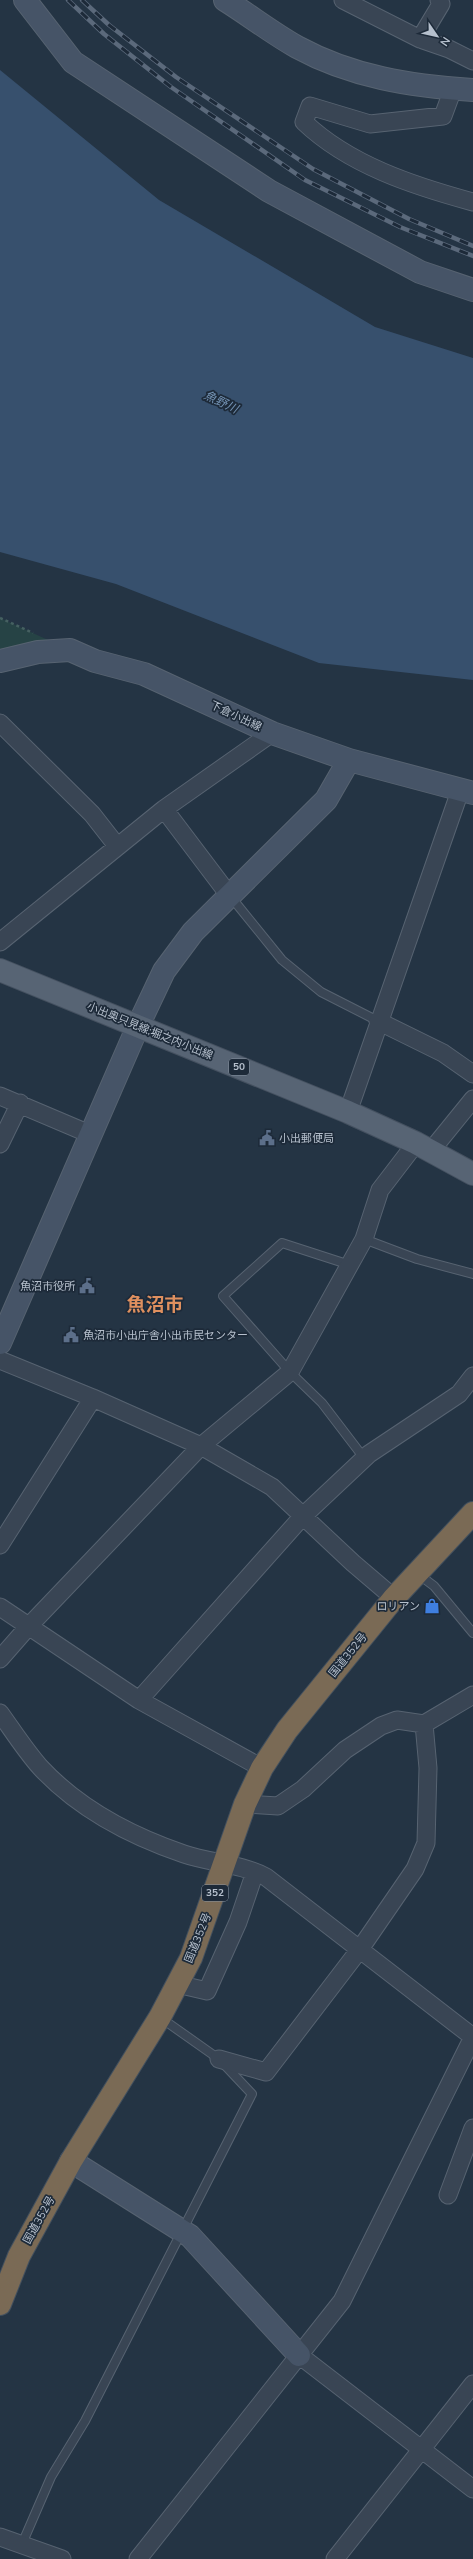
<svg xmlns="http://www.w3.org/2000/svg" width="473" height="2559" viewBox="0 0 473 2559" font-family="'Nunito Sans','Noto Sans JP',sans-serif">
	<style>
		.green { fill: #264345 }
		.water { fill: #37506d }
		.lines { fill: none; stroke-linecap: round; stroke-linejoin: round }
		.lane-casing { stroke: #576371; stroke-width: 10 }
		.street-casing { stroke: #576371; stroke-width: 19 }
		.secondary-casing { stroke: #576371; stroke-width: 24 }
		.primary-casing { stroke: #455160; stroke-width: 24 }
		.highway-casing { stroke: #43505e; stroke-width: 24 }
		.path { stroke: #456061; stroke-width: 2.5; stroke-dasharray: 3 3; stroke-linecap: butt }
		.lane { stroke: #394554; stroke-width: 8 }
		.street { stroke: #394554; stroke-width: 17 }
		.secondary { stroke: #465467; stroke-width: 22 }
		.primary { stroke: #576474; stroke-width: 22 }
		.highway { stroke: #7a6a55; stroke-width: 22 }
		.rail-casing { stroke: #5b697b; stroke-width: 4.5 }
		.rail { stroke: #1d2a39; stroke-width: 3; stroke-dasharray: 9; stroke-linecap: butt }
		.labels { text-anchor: middle; dominant-baseline: central; stroke-width: 3.5; stroke-linejoin: round; paint-order: stroke }
		.shield { fill: #1d2a39; stroke: #8893a1; stroke-width: 1 }
		.shield-label { font-size: 10px; font-weight: bold; fill: #b6c0cd }
		.street-label { font-size: 11px; fill: #b6c0cd; stroke: #1d2a39 }
		.poi-label { font-size: 11px; fill: #b6c0cd; stroke: #1d2a39; text-anchor: start }
		.water-label { font-size: 12px; font-style: italic; fill: #7392b3; stroke: #1d2a39 }
		.town-label { font-size: 19px; font-weight: bold; fill: #df905f; stroke: #1d2a39 }
	</style>
	<rect width="100%" height="100%" fill="#243444"/>
	<path class="green" d="M 0,618 L 70,650 L 0,661 Z"/>
	<path class="water" d="M 0,70 L 159,200 L 375,327 L 473,358 L 473,680 L 319,663 L 116,584 L 0,552 Z"/>
	<g class="lines">
		<defs>
			<path id="lane" d="M 231,897 L 282,960 L 321,992 L 378,1021
				M 364,1239 L 417,1259 L 473,1274
				M 350,1265 L 282,1243 L 223,1296 L 290,1372 L 322,1403 L 364,1458
				M 418,1574 L 434,1586 L 473,1633
				M 22,2544 L 51,2477 L 85,2421 L 252,2094 L 219,2059 L 161,2018"/>
			<path id="street" d="M 343,0 L 420,39 L 449,49 L 473,61
				M 420,39 L 441,4 L 439,0
				M 453,89 L 443,116 L 370,124 L 310,106 L 304,122 C 349,165 414,186 473,202
				M 0,723 L 92,814 L 117,846
				M 164,809 L 229,895
				M 0,942 L 164,809 L 272,733
				M 378,1021 L 443,1053 L 473,1074
				M 0,1096 L 92,1135
				M 348,1112 L 460,791
				M 0,1144 L 20,1103
				M 430,1152 L 473,1099
				M 0,1360 L 93,1398 L 201,1446 L 272,1487 L 353,1563 L 394,1598
				M 0,1545 L 93,1398
				M 0,1607 L 139,1700 L 262,1768
				M 0,1659 L 28,1627 L 201,1446 L 290,1372 L 364,1239 L 380,1190 L 416,1143
				M 139,1700 L 302,1517 L 369,1454 L 459,1394 L 473,1376
				M 0,1713 C 13,1731 25,1750 40,1767 C 78,1808 131,1836 184,1854 C 211,1863 242,1864 266,1877 L 473,2037
				M 245,1804 L 278,1806 L 303,1789 L 345,1750 L 381,1726 L 397,1720 L 424,1724 L 473,1695
				M 177,1984 L 207,1991 L 238,1922 L 255,1872
				M 219,2059 L 266,2072 L 360,1949 L 415,1869 L 426,1843 L 428,1768 L 424,1724
				M 448,2195 L 473,2128
				M 299,2355 L 473,2489
				M 0,2537 L 62,2559
				M 138,2559 L 342,2301 L 473,2037
				M 335,2559 L 473,2384"/>
			<path id="secondary" d="M 25,0 L 73,62 L 269,191 L 420,272 L 473,290
				M 225,0 C 249,15 272,33 297,47 C 352,77 411,86 473,90
				M 0,661 L 38,652 L 70,650 L 95,661 L 144,674 L 272,733 L 349,760 L 473,793
				M 0,1343 L 138,1026 L 164,971 L 193,932 L 326,800 L 349,760
				M 71,2161 L 190,2236 L 299,2355"/>
			<path id="primary" d="M 0,970 L 348,1112 L 416,1143 L 473,1174"/>
			<path id="highway" d="M 0,2304 L 19,2256 L 71,2161 L 160,2017 L 191,1958 L 245,1804 L 262,1768 L 287,1730 L 394,1598 L 473,1513"/>
		</defs>
		<use href="#lane" class="lane-casing"/>
		<use href="#street" class="street-casing"/>
		<use href="#secondary" class="secondary-casing"/>
		<use href="#primary" class="primary-casing"/>
		<use href="#highway" class="highway-casing"/>
		<path class="path" d="M 0,618 L 33,633"/>
		<use href="#lane" class="lane"/>
		<use href="#street" class="street"/>
		<use href="#secondary" class="secondary"/>
		<use href="#primary" class="primary"/>
		<use href="#highway" class="highway"/>
		<defs>
			<path id="rail" d="M 68,0 L 104,34 L 171,87 L 305,180 L 400,227 L 473,256
				M 82,0 L 109,25 L 176,77 L 313,169 L 409,219 L 473,246"/>
		</defs>
		<use href="#rail" class="rail-casing"/>
		<use href="#rail" class="rail"/>
	</g>
	<defs>
		<symbol id="civic-bare" viewBox="-9 -9 18 18"><path d="M-.6-6.5H3V-4.5H.6V-3L4-1V1h2V6H-6V1h2V-1L-.6-3ZM-1.2 2.5V6h2.4V2.5Z" fill="#5c6f8a" stroke="#1d2a39" stroke-width="2.5" paint-order="stroke"/></symbol>
		<symbol id="shop-bare" viewBox="-9 -9 18 18"><path d="M-5-2.5h2.3a2.7 3.5 0 0 1 5.4 0H5L5.5 6h-11ZM-1.5-2.5h3a1.5 2.3 0 0 0-3 0Z" fill="#3f7fe0" stroke="#1d2a39" stroke-width="2.5" paint-order="stroke"/></symbol>
	</defs>
	<g fill-rule="evenodd">
		<use href="#civic-bare" x="256" y="1127" width="22" height="22"/>
		<use href="#civic-bare" x="76" y="1275" width="22" height="22"/>
		<use href="#civic-bare" x="60" y="1324" width="22" height="22"/>
		<use href="#shop-bare" x="421" y="1595" width="22" height="22"/>
	</g>
	<g class="labels">
		<g class="shield">
			<rect x="229" y="1059" width="20" height="16" rx="3"/>
			<rect x="202" y="1885" width="26" height="16" rx="3"/>
		</g>
		<g class="shield-label">
			<text x="239" y="1067">50</text>
			<text x="215" y="1893">352</text>
		</g>
		<g class="street-label">
			<text transform="translate(236 716) rotate(25)">下倉小出線</text>
			<text transform="translate(150 1031) rotate(22)">小出奥只見線;堀之内小出線</text>
			<text transform="translate(348 1655) rotate(-51)">国道352号</text>
			<text transform="translate(198 1938) rotate(-68)">国道352号</text>
			<text transform="translate(39 2220) rotate(-61)">国道352号</text>
		</g>
		<g class="poi-label">
			<text x="279" y="1138">小出郵便局</text>
			<text x="75" y="1286" text-anchor="end">魚沼市役所</text>
			<text x="83" y="1335">魚沼市小出庁舎小出市民センター</text>
			<text x="420" y="1606" text-anchor="end">ロリアン</text>
		</g>
		<g class="water-label">
			<text transform="translate(221 402) rotate(25)">魚野川</text>
		</g>
		<g class="town-label">
			<text x="155" y="1305">魚沼市</text>
		</g>
	</g>
	<g transform="translate(437 36) rotate(124)" stroke="#1d2a39" stroke-width="3" paint-order="stroke">
	<path d="M0-3L7 15L0 10L-7 15Z" fill="#b6c0cd"/>
	<text y="-6" font-size="11" font-weight="bold" text-anchor="middle" fill="#b6c0cd">N</text>
	</g>
</svg>
